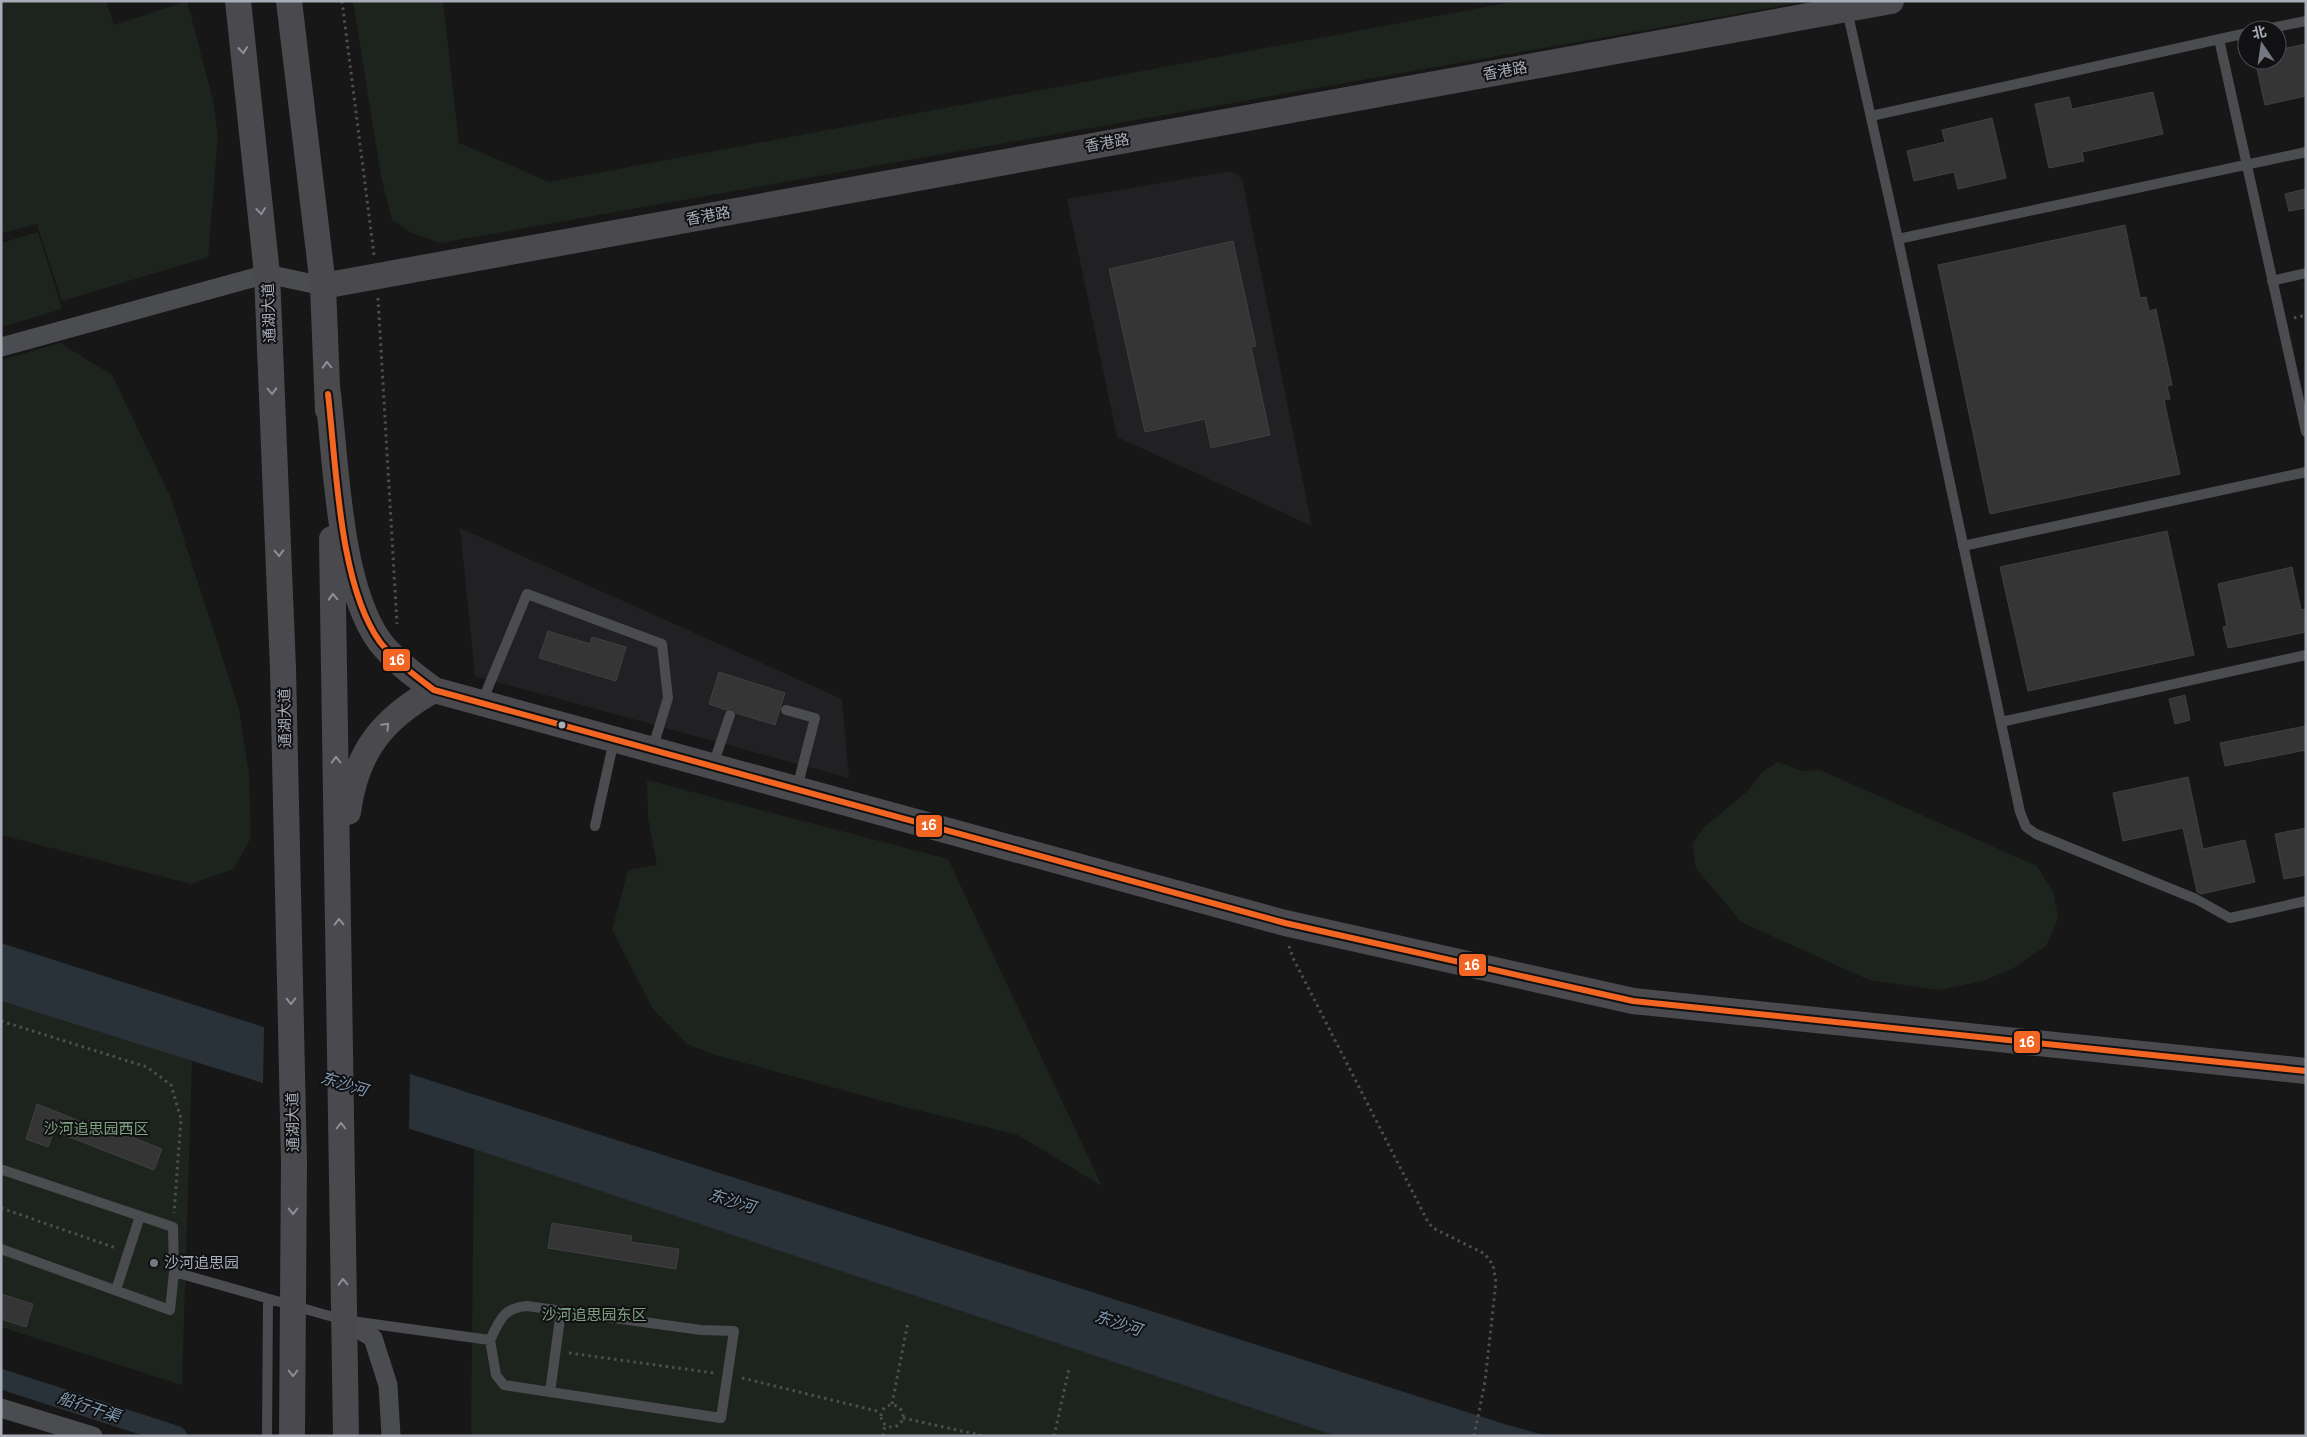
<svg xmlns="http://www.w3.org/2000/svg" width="2307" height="1437" viewBox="0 0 2307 1437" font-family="Raleway,'Noto Sans SC',sans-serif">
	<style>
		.built { fill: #212123 }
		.green { fill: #1d241e }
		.water { fill: #2a3239 }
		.pier { fill: #171717 }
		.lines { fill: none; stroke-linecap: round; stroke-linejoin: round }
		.canal { stroke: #2a3239; stroke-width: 20 }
		.building { fill: #353536; stroke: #3f4043 }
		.path { stroke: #4d4e52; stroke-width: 3; stroke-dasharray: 2.5 4; stroke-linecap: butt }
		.lane { stroke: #4b4c50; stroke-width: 10 }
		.street { stroke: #4b4c50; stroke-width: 19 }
		.secondary { stroke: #4a4a4e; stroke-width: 26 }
		.bus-1-casing { stroke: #111113; stroke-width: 10 }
		.bus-1 { stroke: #f26522; stroke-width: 6 }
		.oneway { stroke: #8c8f98 }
		.bus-dot { fill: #a8adb8; stroke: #111113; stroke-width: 2 }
		.poi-dot { fill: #757880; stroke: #111113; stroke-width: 2 }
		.labels { text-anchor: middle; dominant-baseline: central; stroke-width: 4; stroke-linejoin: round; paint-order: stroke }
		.street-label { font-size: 15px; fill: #a8adb8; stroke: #111113 }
		.park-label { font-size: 15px; fill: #7fa381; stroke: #111113 }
		.poi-label { font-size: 15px; fill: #a8adb8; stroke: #111113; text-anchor: start }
		.water-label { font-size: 16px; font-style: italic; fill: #7f9bb3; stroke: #111113 }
		.line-badge { stroke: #111113; stroke-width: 2 }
		.badge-label { font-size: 14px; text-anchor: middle; font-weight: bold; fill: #fff }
	</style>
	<rect width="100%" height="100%" fill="#171717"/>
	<path class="built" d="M 1231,171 L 1242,179 L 1312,526 L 1117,437 L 1067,199 Z
		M 460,528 L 842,699 L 849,778 L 475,676 Z"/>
	<path class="green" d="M 1,1 L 106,1 L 114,25 L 187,1 L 213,100 L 218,136 L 208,257 L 62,301 L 37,224 L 1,233 Z
		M 353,1 L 443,1 L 459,143 L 549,182 L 1517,1 L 1809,1 L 440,243 L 412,233 L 392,220 L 381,176 Z
		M 38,232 L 62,309 L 1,327 L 1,243 Z
		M 60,343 L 112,375 L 170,496 L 239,709 L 249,774 L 251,838 L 233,869 L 191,884 L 1,835 L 1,360 Z
		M 1778,762 L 1803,771 L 1820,770 L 2037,866 L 2054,894 L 2058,918 L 2047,945 L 2012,969 L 1983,981 L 1939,990 L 1869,980 L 1741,922 L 1696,868 L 1692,844 L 1704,827 L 1749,790 L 1762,772 Z
		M 647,780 L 948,859 L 1102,1186 L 1018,1135 L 897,1105 L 712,1054 L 687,1044 L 653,1009 L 612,930 L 628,870 L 657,865 L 648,818 Z
		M 1,1001 L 192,1060 L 182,1385 L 1,1327 Z
		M 474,1149 L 1336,1436 L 471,1436 Z"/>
	<path class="water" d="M 1,943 L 1504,1424 L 1548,1436 L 1336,1436 L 474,1149 L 1,1001 Z"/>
	<path class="pier" d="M 264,1025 L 410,1072 L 409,1131 L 263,1085 Z"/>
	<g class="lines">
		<path class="canal" d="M 1,1379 L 177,1436"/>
	</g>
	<path class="building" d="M 2306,44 L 2306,96 L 2265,105 L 2255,60 L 2277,60 L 2277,50 Z
		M 2153,92 L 2163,134 L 2082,152 L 2084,161 L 2049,168 L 2035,104 L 2069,97 L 2072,109 Z
		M 1992,118 L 2006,178 L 1958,189 L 1954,172 L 1914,181 L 1907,151 L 1945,142 L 1942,130 Z
		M 2306,189 L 2306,208 L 2289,211 L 2285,194 Z
		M 2125,225 L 2140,298 L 2146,297 L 2149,311 L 2156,309 L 2172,385 L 2167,386 L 2170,399 L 2164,400 L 2180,474 L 1990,514 L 1938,265 Z
		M 1233,241 L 1256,346 L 1251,347 L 1270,435 L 1211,448 L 1205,419 L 1145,432 L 1109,269 Z
		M 2167,531 L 2194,655 L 2028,691 L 2000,567 Z
		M 2292,567 L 2301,610 L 2306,609 L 2306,632 L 2228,648 L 2223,627 L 2227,626 L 2218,584 Z
		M 548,631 L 590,644 L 592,637 L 626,647 L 616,681 L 539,658 Z
		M 719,672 L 785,693 L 775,725 L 736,713 L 732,708 L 726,710 L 709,704 Z
		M 2185,695 L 2190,720 L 2175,724 L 2169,699 Z
		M 2306,726 L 2306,750 L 2225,766 L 2220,743 Z
		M 2188,777 L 2203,849 L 2245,840 L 2255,882 L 2201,894 L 2197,892 L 2183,828 L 2123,841 L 2113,793 Z
		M 2306,828 L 2306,875 L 2284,879 L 2275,834 Z
		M 37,1104 L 87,1124 L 89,1120 L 162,1149 L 154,1170 L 54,1131 L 48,1147 L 26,1139 Z
		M 552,1223 L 632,1236 L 631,1242 L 679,1249 L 676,1269 L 548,1248 Z
		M 1,1294 L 33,1304 L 26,1327 L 1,1319 Z"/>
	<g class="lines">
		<path class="path" d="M 342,1 L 374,255
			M 378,298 L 397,624
			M 2294,318 L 2306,315
			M 1289,946 L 1293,958 L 1428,1222 L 1433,1228 L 1485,1254 L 1493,1265 L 1496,1282 L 1485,1382 L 1474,1436
			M 1,1021 L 147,1067 L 171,1085 L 181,1119 L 174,1213
			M 1,1208 L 116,1248
			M 569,1353 L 714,1373
			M 742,1378 L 881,1412
			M 892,1404 L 908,1322
			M881 1416a11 11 0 1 1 22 0a11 11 0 1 1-22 0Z
			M 903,1418 L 984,1436
			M 883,1436 L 885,1425
			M 1054,1436 L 1069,1369"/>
		<path class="lane" d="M 1847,10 L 1898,239 L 2306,152
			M 2261,30 L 2306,21
			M 2219,39 L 2306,432
			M 1871,116 L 2247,33
			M 1898,239 L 2020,812 L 2026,827 L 2036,834 L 2196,899 L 2230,918 L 2306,901
			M 2272,281 L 2306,273
			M 1963,546 L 2306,472
			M 482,702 L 527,594 L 662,644 L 668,698 L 652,750
			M 786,710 L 815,718 L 797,788
			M 2001,722 L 2306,655
			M 713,765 L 730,715
			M 595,826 L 614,740
			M 1,1171 L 3,1170 L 173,1227 L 174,1272 L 170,1310 L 1,1249
			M 174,1272 L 344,1320 L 490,1340 C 500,1320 503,1308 527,1306 L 701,1330 L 734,1331 L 721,1418 L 504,1385 L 496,1375 L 490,1340
			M 116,1290 L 140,1216
			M 550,1392 L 561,1311
			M 267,1436 L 268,1300"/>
		<path class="street" d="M 1,347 L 267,274 L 323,286
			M 344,1320 L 373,1338 L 388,1385 L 391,1436
			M 1,1408 L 93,1436"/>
		<path class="secondary" d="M 238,1 L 267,274 L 283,669 L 294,1162 L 292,1436
			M 289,1 L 323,286 L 328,410
			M 323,286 L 1891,1
			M 328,394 C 336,463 339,586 380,642 C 396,662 414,675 434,690 L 1285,923 L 1633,1001 L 2306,1071
			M 332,539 L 346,1436
			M 348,812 C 356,752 382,719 434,690"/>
		<defs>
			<path id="bus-1" d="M 328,394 C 336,463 339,586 380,642 C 396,662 414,675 434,690 L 1285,923 L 1633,1001 L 2306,1071"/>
		</defs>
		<use href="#bus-1" class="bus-1-casing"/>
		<use href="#bus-1" class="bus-1"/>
	</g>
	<defs><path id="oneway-chevron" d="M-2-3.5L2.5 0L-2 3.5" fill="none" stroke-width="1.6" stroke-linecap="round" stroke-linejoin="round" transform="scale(1.25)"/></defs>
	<g class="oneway">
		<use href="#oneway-chevron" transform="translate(243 50) rotate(84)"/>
		<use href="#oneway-chevron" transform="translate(261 211) rotate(84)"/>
		<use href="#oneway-chevron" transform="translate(327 365) rotate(-92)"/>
		<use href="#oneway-chevron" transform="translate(272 391) rotate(88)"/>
		<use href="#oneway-chevron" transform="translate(279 553) rotate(88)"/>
		<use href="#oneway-chevron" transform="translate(333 597) rotate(-92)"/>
		<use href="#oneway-chevron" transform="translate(386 726) rotate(-46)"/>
		<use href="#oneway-chevron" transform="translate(336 760) rotate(-91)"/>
		<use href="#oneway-chevron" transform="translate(339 922) rotate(-91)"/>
		<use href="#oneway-chevron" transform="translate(291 1001) rotate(89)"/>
		<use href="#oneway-chevron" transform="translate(341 1126) rotate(-90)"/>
		<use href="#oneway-chevron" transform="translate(293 1211) rotate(90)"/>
		<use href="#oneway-chevron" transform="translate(343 1282) rotate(-91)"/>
		<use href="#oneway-chevron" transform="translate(293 1373) rotate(90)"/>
	</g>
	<circle class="bus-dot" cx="562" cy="725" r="4.5"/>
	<circle class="poi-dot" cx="154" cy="1263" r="5"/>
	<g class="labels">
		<g class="street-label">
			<text transform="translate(1505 71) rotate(-10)">香港路</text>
			<text transform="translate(1107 143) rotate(-10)">香港路</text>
			<text transform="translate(708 216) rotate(-10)">香港路</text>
			<text transform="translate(269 313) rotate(-92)">通湖大道</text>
			<text transform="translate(285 718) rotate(-91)">通湖大道</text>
			<text transform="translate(293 1122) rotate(-91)">通湖大道</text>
		</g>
		<g class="park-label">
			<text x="96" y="1129">沙河追思园西区</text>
			<text x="594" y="1315">沙河追思园东区</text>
		</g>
		<g class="poi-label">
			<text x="164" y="1263">沙河追思园</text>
		</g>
		<g class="water-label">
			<text transform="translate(344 1084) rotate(17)">东沙河</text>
			<text transform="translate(732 1201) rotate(17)">东沙河</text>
			<text transform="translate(1118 1323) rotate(18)">东沙河</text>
			<text transform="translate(89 1407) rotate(18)">船行干渠</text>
		</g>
	</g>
	<g class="line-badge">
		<rect x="382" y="648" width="29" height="24" rx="5" fill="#f26522"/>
		<rect x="915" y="814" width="28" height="24" rx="5" fill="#f26522"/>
		<rect x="1458" y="953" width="29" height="24" rx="5" fill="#f26522"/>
		<rect x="2013" y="1030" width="28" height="24" rx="5" fill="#f26522"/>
	</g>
	<g class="badge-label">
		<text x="397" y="665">16</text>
		<text x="929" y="830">16</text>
		<text x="1472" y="970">16</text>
		<text x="2027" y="1047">16</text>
	</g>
	<rect width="2307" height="1437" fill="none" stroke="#a8adb8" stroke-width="5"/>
	<g transform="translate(2262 45) rotate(347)"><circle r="24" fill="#111113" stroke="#4d4f55"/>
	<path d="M0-4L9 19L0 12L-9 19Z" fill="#757880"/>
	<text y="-8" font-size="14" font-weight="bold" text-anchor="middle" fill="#a8adb8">北</text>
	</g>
</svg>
